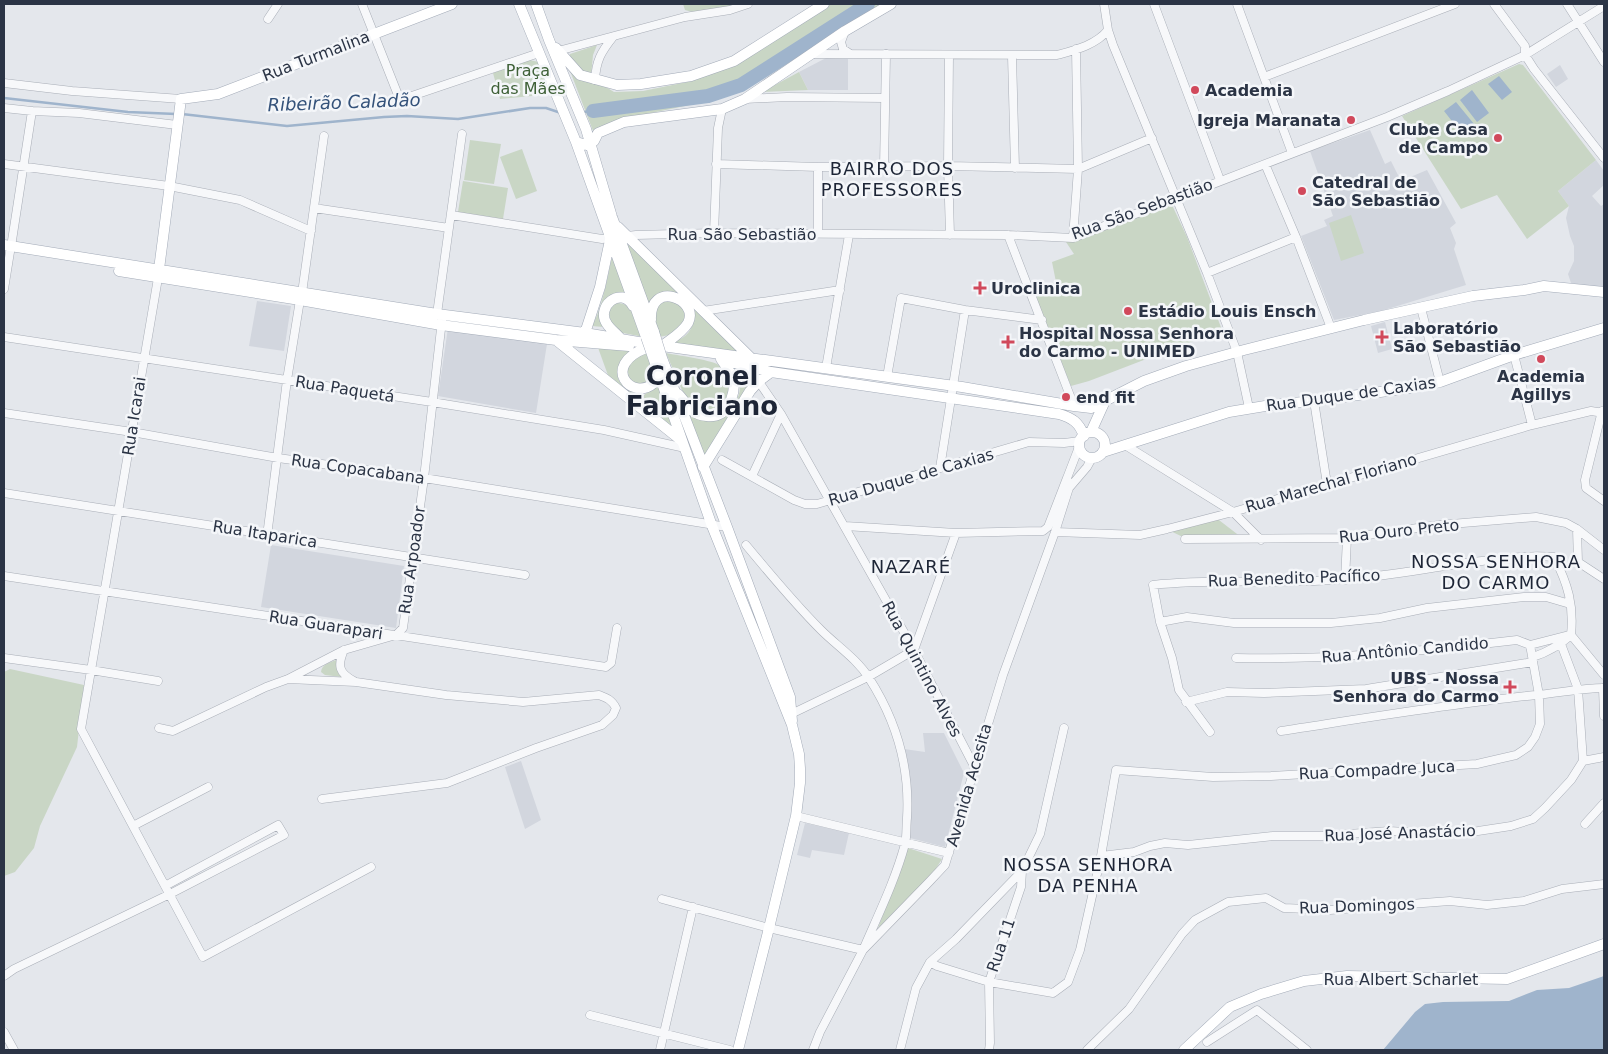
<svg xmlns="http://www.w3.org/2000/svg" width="1608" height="1054" viewBox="0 0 1608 1054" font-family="'DejaVu Sans',sans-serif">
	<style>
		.built { fill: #d2d6de }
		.green { fill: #c9d6c5 }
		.water { fill: #9fb4cc }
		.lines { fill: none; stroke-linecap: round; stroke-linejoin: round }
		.stream { stroke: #9fb4cc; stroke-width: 2.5 }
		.river { stroke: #9fb4cc; stroke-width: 14 }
		.minor-casing { stroke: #a9aeb7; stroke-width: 9 }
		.major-casing { stroke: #a3abb8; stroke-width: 11 }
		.minor { stroke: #f7f8fa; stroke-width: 8 }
		.major { stroke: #fff; stroke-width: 10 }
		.major-bridge-casing { stroke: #a3abb8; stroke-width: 11; stroke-linecap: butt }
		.major-bridge { stroke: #fff; stroke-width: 10 }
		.poi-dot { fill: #d1495b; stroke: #f4f6f9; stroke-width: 2 }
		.labels { text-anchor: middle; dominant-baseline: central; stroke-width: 5; stroke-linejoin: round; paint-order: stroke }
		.street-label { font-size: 16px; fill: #2b3445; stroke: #f4f6f9 }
		.park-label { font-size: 16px; fill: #3f6138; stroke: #f4f6f9 }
		.poi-label { font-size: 16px; font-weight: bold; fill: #2b3445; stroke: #f4f6f9; text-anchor: start }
		.water-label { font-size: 18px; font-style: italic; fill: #34527a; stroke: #f4f6f9 }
		.neighbourhood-label { font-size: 18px; letter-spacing: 1px; fill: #1d2536; stroke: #f4f6f9 }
		.town-label { font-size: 26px; font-weight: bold; fill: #1d2536; stroke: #f4f6f9 }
	</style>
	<rect width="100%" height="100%" fill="#e4e7ec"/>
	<path class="built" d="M 826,58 L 848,59 L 848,90 L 808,90 L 799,72 Z
		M 1560,65 L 1568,79 L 1556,87 L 1547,74 Z
		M 1370,130 L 1385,164 L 1391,161 L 1401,181 L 1427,170 L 1456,223 L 1450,228 L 1456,243 L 1454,249 L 1466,285 L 1381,311 L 1334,320 L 1301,236 L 1327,226 L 1324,220 L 1333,216 L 1310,151 Z
		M 1596,160 L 1604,171 L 1604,185 L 1592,196 L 1601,206 L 1604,204 L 1604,287 L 1597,287 L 1571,283 L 1568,274 L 1574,261 L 1574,246 L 1570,236 L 1566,218 L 1569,206 L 1558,191 Z
		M 257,301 L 291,306 L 284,351 L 249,346 Z
		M 1385,322 L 1392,349 L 1378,353 L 1371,326 Z
		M 448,328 L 547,344 L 536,413 L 438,396 Z
		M 271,545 L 404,566 L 396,628 L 261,607 Z
		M 923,733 L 944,733 L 964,773 L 945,847 L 910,838 L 911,801 L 907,758 L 904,749 L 925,752 Z
		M 521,761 L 541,820 L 525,829 L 505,767 Z
		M 805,823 L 849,833 L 844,855 L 812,850 L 810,858 L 797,855 Z"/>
	<path class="green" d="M 683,4 L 742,4 L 737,7 L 696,13 L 685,10 Z
		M 829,4 L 883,4 L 741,89 L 709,101 L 632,117 L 595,136 L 567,63 L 614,92 L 643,91 L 692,81 L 734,65 Z
		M 597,45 L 593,55 L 591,77 L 583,74 L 570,60 L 570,54 Z
		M 529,60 L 539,62 L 553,94 L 500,99 L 493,73 Z
		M 1519,64 L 1523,65 L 1596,160 L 1558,191 L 1569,206 L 1527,239 L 1497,195 L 1461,209 L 1402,116 Z
		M 799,72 L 808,90 L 762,92 Z
		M 470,140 L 501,144 L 494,184 L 464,180 Z
		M 522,149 L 537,191 L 516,199 L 500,157 Z
		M 463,181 L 508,188 L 503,219 L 458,212 Z
		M 1172,205 L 1187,237 L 1222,330 L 1089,381 L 1071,386 L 1033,292 L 1056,282 L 1052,262 L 1074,254 L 1066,242 Z
		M 1351,215 L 1364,253 L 1341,261 L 1329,223 Z
		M 625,237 L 745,355 L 672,342 C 687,338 693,330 694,316 C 677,285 673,287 648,308 Z
		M 613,253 L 628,294 L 622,292 L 615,294 L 604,327 L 591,326 C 601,316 609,269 613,253 Z
		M 669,300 L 684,307 L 686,320 L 674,334 L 659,337 C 654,322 652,316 661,302 Z
		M 619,303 C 638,306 638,321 644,337 L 623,333 L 610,326 L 609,308 L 614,304 Z
		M 597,345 L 631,349 C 627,354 621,359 619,365 C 612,383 629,393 644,395 L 656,386 L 661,379 L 678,432 L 609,378 Z
		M 650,351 C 654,364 653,378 641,386 L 631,385 L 626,364 Z
		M 666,353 C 676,355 710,360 717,364 C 732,373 733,398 718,407 C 712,411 705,410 698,409 L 685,397 Z
		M 735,371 L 750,372 L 756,381 L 703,460 L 685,410 L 698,417 C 724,408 751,405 735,371 Z
		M 1215,517 L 1241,537 L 1183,537 L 1166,529 Z
		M 336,660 L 342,677 L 325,675 L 321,672 C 322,664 329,663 336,660 Z
		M 10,669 L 84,685 L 77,747 L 40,826 L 34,848 L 15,872 L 4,876 L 4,672 Z
		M 908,848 L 942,859 L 930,878 L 878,928 Z"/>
	<path class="water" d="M 1499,76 L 1512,92 L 1502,100 L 1488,84 Z
		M 1472,90 L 1489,113 L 1477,122 L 1460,100 Z
		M 1456,102 L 1474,124 L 1462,134 L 1444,111 Z
		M 1604,976 L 1604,1050 L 1383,1050 L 1415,1012 L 1425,1004 L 1443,1002 L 1509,1001 L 1537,990 L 1569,988 Z"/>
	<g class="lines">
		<path class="stream" d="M 4,98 L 128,112 L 176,114
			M 583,112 L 593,111
			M 182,114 L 287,126 L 384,117 L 407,116 L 458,119 L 530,108 L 546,108 L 561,113"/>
		<path class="river" d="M 593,111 L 708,96 L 741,85 L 868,4"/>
		<defs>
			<path id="minor" d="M 362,4 L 400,100 L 539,53
				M 1104,4 L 1108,30 L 1113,45 L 1207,273 L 1237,352 L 1249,408
				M 1154,4 L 1220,180
				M 1237,4 L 1292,153
				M 1494,4 L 1525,46 L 1525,55 L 1534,69 L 1604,158
				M 1567,4 L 1604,62
				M 268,19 L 278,4
				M 845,31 L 841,42 L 843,49 L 849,53
				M 558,54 L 558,51 L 685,17 L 730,10 L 748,4
				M 812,54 L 1057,55 C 1075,50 1096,45 1108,30
				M 949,55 L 948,166 L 950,235
				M 1012,56 L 1015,168
				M 1264,77 L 1455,4
				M 595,80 C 596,61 601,52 613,37
				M 4,83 L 72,91 L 181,99
				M 745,99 L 787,97 L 884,98
				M 4,108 L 32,111 L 79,113 L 177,125
				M 4,164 L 169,186 L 240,200 L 311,231
				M 716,164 L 818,167 L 948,166 L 1078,169 L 1152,138
				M 1265,164 L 1296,237 L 1331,328
				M 884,168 L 886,54
				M 314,208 L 449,228
				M 451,215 L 602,239 L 636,235 L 714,233 L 1008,235 L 1073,238 L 1387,117 L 1448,91 L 1525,55 L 1604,6
				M 714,233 L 718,128 L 722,109
				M 818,233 L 818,167
				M 1008,235 L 1074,406
				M 1073,238 L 1078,169 L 1076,49
				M 11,247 L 32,111
				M 1207,273 L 1296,237
				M 158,278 L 81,729 L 203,957 L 371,867
				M 4,289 L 10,252
				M 302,293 L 324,136
				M 1421,308 L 1440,382
				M 703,311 L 840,290
				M 437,314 L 462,134
				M 4,337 L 432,402 L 604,430 L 685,448
				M 1514,355 L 1532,425
				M 748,366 L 781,414 L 914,650 L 974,766
				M 826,368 L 849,235
				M 887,377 L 901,298 L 965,310 L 1042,320
				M 1314,401 L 1327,484
				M 1602,411 L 1585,480 L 1586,488 L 1604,501
				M 4,413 L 132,432 L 278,458 L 424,478 L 727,527
				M 1125,445 L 1233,512 L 1261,540
				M 722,460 L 794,500 L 805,504 L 817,504 L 1029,442 L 1064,443 L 1080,441
				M 940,468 L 965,310
				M 752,476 L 781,414
				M 1069,488 L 1087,467 L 1092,458
				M 4,493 L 525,575
				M 845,526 L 956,533 L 1043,531 L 1048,527 L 1067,478
				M 1577,529 L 1578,562 L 1604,579
				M 1055,532 L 1140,535 L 1167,529 L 1233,512 L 1532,425 L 1591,411 L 1604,413
				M 267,536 L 287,380 L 300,300
				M 1185,539 L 1347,538 L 1439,525 L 1536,517 L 1566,523 L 1577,529 L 1604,550
				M 4,576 L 606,667 L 611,663 L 617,628
				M 1345,580 L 1347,538
				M 1160,622 L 1187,617 L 1234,623 L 1331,623 L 1380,618 L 1427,608 L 1524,597 L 1546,597 L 1570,604
				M 1571,635 L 1604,675
				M 344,650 C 337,666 339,673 354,681
				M 4,658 L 91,670 L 158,681
				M 1236,658 C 1331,660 1423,651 1517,640 L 1530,645 L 1569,635
				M 288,679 L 356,682 L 446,695 L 523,702 L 599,695 C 607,698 612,700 616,708 L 613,715 L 602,725 L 536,748 L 447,783 L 322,799
				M 1603,688 L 1604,716
				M 1186,702 L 1227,692 L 1264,693 L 1366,689 L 1533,662
				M 789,715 L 868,677 L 914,650 L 956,533
				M 159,728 L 173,731 L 266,687 L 288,679 L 344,650 L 396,635 L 403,628 L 424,478 L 442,320
				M 1281,731 C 1366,718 1450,704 1536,695 C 1559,693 1581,688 1604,688
				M 1210,732 L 1179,690 L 1172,658 L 1160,622 L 1153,585 C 1217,578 1282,585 1347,579 C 1392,576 1437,566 1482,561 C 1506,558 1530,555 1554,557 C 1568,584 1574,605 1571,635 C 1559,646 1548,652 1533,657
				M 1583,761 L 1604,757
				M 796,816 L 949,853
				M 1585,824 L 1604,803
				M 133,826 L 208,787
				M 1101,856 L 1134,852 L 1150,846 L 1165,843 L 1188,845 L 1273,836 L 1322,836 L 1389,831 L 1438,834 L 1478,831 L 1511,826 L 1533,819 L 1545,808 L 1571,780 L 1583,761 L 1578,689 L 1561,644
				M 662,899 L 769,928 L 863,950 C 878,915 895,881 905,844 C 907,836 906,826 907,818 C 910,768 896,720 869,678 C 857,659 837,646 821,630 C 794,603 770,574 746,545
				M 930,962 L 937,966 L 989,982 L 1053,993 L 1068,982 L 1080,950 L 1101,856 L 1116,770 L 1213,777 L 1271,776 L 1477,764 L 1516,755 L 1528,747 L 1535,737 L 1540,724 L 1539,695 L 1530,645
				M 4,976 L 14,969 L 170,894 L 284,835 L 278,825 L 165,886
				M 590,1015 L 730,1050
				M 4,1032 L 14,1050
				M 1207,1042 L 1257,1010 L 1307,1050
				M 660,1050 L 693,907
				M 813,1050 L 820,1032 L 863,950 L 930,881 L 945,865 L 1003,675 L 1055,532 L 1069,488 L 1067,478 L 1079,447
				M 900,1050 L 916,988 L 930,962 L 956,939 L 1022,871
				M 989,1050 L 990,1043 L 989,982 L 1021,887 L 1022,871 L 1040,834 L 1064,728
				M 1087,1050 L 1129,1009 L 1182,934 L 1195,920 L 1228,902 L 1266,898 L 1284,908 L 1330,910 L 1450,901 L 1487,905 L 1524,901 L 1562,889 L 1604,884"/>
			<path id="major" d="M 519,4 L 576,142 L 646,337
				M 536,4 L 549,40 L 586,129 L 612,217 L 654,332
				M 556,48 L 580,75 L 617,85 L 641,84 L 691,76 L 734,61 L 824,4
				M 576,142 L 587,145 L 594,141 L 598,133 L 624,122 L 722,109 L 745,99 L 845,31 L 891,4
				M 618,227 L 751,358
				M 4,245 L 437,314 L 585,333 L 662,346 L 962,387 L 1074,406 L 1091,408 L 1144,381 L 1186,366 L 1244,350 L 1364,320 L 1473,296 L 1524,290 L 1544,286 L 1604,292
				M 119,271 L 300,300 L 441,325 L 556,340 L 629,346
				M 158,277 L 181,99 L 218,94 L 452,4
				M 651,320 C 649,279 700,299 688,323 C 682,333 671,339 662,346
				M 585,333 L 600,287 L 610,240
				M 621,339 C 617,334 610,329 607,324 C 595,307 621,285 633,306
				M 556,340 L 682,441
				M 646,348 C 600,366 632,402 654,383 L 657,375 L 657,371
				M 662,358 L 727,527 L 790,697 L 792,721
				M 727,361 L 771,372 L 1059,414 C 1072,418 1079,422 1084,436
				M 655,363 L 712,526 L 792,725 L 799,754 L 800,768 L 800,783 L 796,816 L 769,928 L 738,1050
				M 678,394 C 683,399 688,407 694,412 C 700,416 713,418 720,414 C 730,409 736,390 733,379 C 731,372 725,365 721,359
				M 1091,432 L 1105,401
				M1079 445a13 13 0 1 1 26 0a13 13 0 1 1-26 0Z
				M 1103,452 L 1229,412 L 1271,405 L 1314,401 L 1417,387 L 1440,382 L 1514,355 L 1604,328
				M 703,467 L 750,391 L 759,381 L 771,372
				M 1184,1050 L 1230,1007 L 1261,994 L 1304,981 L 1347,976 L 1507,979 L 1604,944"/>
		</defs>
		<use href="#minor" class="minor-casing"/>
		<use href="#major" class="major-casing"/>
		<use href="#minor" class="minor"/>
		<use href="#major" class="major"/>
		<defs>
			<path id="major-bridge" d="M 654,332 L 662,358
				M 646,337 L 655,363"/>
		</defs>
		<use href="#major-bridge" class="major-bridge-casing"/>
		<use href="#major-bridge" class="major-bridge"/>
	</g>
	<g class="poi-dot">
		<circle cx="1195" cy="90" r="5"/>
		<circle cx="1351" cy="120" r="5"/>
		<circle cx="1498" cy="138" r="5"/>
		<circle cx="1302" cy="191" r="5"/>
		<path d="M977.5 280.5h5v5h5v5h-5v5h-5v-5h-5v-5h5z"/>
		<circle cx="1128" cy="311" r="5"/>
		<path d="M1379.5 329.5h5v5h5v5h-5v5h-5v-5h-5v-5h5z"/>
		<path d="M1005.5 334.5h5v5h5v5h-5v5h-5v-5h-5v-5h5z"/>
		<circle cx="1541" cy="359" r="5"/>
		<circle cx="1066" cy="397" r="5"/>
		<path d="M1507.5 679.5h5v5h5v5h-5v5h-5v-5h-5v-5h5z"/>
	</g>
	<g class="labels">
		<g class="street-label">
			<text transform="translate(316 56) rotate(-21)">Rua Turmalina</text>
			<text transform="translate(1142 209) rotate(-20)">Rua São Sebastião</text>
			<text x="742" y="234">Rua São Sebastião</text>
			<text transform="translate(345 389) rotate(9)">Rua Paquetá</text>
			<text transform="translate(1351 394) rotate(-8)">Rua Duque de Caxias</text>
			<text transform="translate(134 416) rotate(-81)">Rua Icarai</text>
			<text transform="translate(358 469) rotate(8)">Rua Copacabana</text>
			<text transform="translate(911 477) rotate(-16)">Rua Duque de Caxias</text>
			<text transform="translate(1331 483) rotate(-16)">Rua Marechal Floriano</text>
			<text transform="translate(1399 531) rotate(-6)">Rua Ouro Preto</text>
			<text transform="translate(265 534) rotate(9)">Rua Itaparica</text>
			<text transform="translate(412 560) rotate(-82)">Rua Arpoador</text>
			<text transform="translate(1294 578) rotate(-2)">Rua Benedito Pacífico</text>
			<text transform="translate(326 625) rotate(9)">Rua Guarapari</text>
			<text transform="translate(1405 650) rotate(-5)">Rua Antônio Candido</text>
			<text transform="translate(922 669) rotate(62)">Rua Quintino Alves</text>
			<text transform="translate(1377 770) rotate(-3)">Rua Compadre Juca</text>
			<text transform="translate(969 785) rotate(-74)">Avenida Acesita</text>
			<text transform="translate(1400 833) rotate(-2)">Rua José Anastácio</text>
			<text transform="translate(1357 906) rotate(-2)">Rua Domingos</text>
			<text transform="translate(1001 945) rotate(-71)">Rua 11</text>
			<text x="1401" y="979">Rua Albert Scharlet</text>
		</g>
		<g class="park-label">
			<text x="528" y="70">Praça<tspan x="528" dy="18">das Mães</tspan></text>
		</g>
		<g class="poi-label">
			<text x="1205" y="90">Academia</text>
			<text x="1341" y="120" text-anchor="end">Igreja Maranata</text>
			<text x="1488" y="129" text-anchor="end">Clube Casa<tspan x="1488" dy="18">de Campo</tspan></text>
			<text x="1312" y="182">Catedral de<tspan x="1312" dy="18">São Sebastião</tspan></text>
			<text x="991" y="288">Uroclinica</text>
			<text x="1138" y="311">Estádio Louis Ensch</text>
			<text x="1393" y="328">Laboratório<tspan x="1393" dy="18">São Sebastião</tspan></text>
			<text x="1019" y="333">Hospital Nossa Senhora<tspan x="1019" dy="18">do Carmo - UNIMED</tspan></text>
			<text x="1541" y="376" text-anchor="middle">Academia<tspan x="1541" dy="18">Agillys</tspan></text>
			<text x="1076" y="397">end fit</text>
			<text x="1499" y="678" text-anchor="end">UBS - Nossa<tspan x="1499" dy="18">Senhora do Carmo</tspan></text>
		</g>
		<g class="water-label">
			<text transform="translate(344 102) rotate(-2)">Ribeirão Caladão</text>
		</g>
		<g class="neighbourhood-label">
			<text x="892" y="168">BAIRRO DOS<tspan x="892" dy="21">PROFESSORES</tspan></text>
			<text x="1496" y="561">NOSSA SENHORA<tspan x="1496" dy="21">DO CARMO</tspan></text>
			<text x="911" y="566">NAZARÉ</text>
			<text x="1088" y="864">NOSSA SENHORA<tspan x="1088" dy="21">DA PENHA</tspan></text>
		</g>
		<g class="town-label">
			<text x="702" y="376">Coronel<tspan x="702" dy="30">Fabriciano</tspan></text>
		</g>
	</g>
	<rect width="1608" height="1054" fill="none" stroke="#2b3445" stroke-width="10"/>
</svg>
